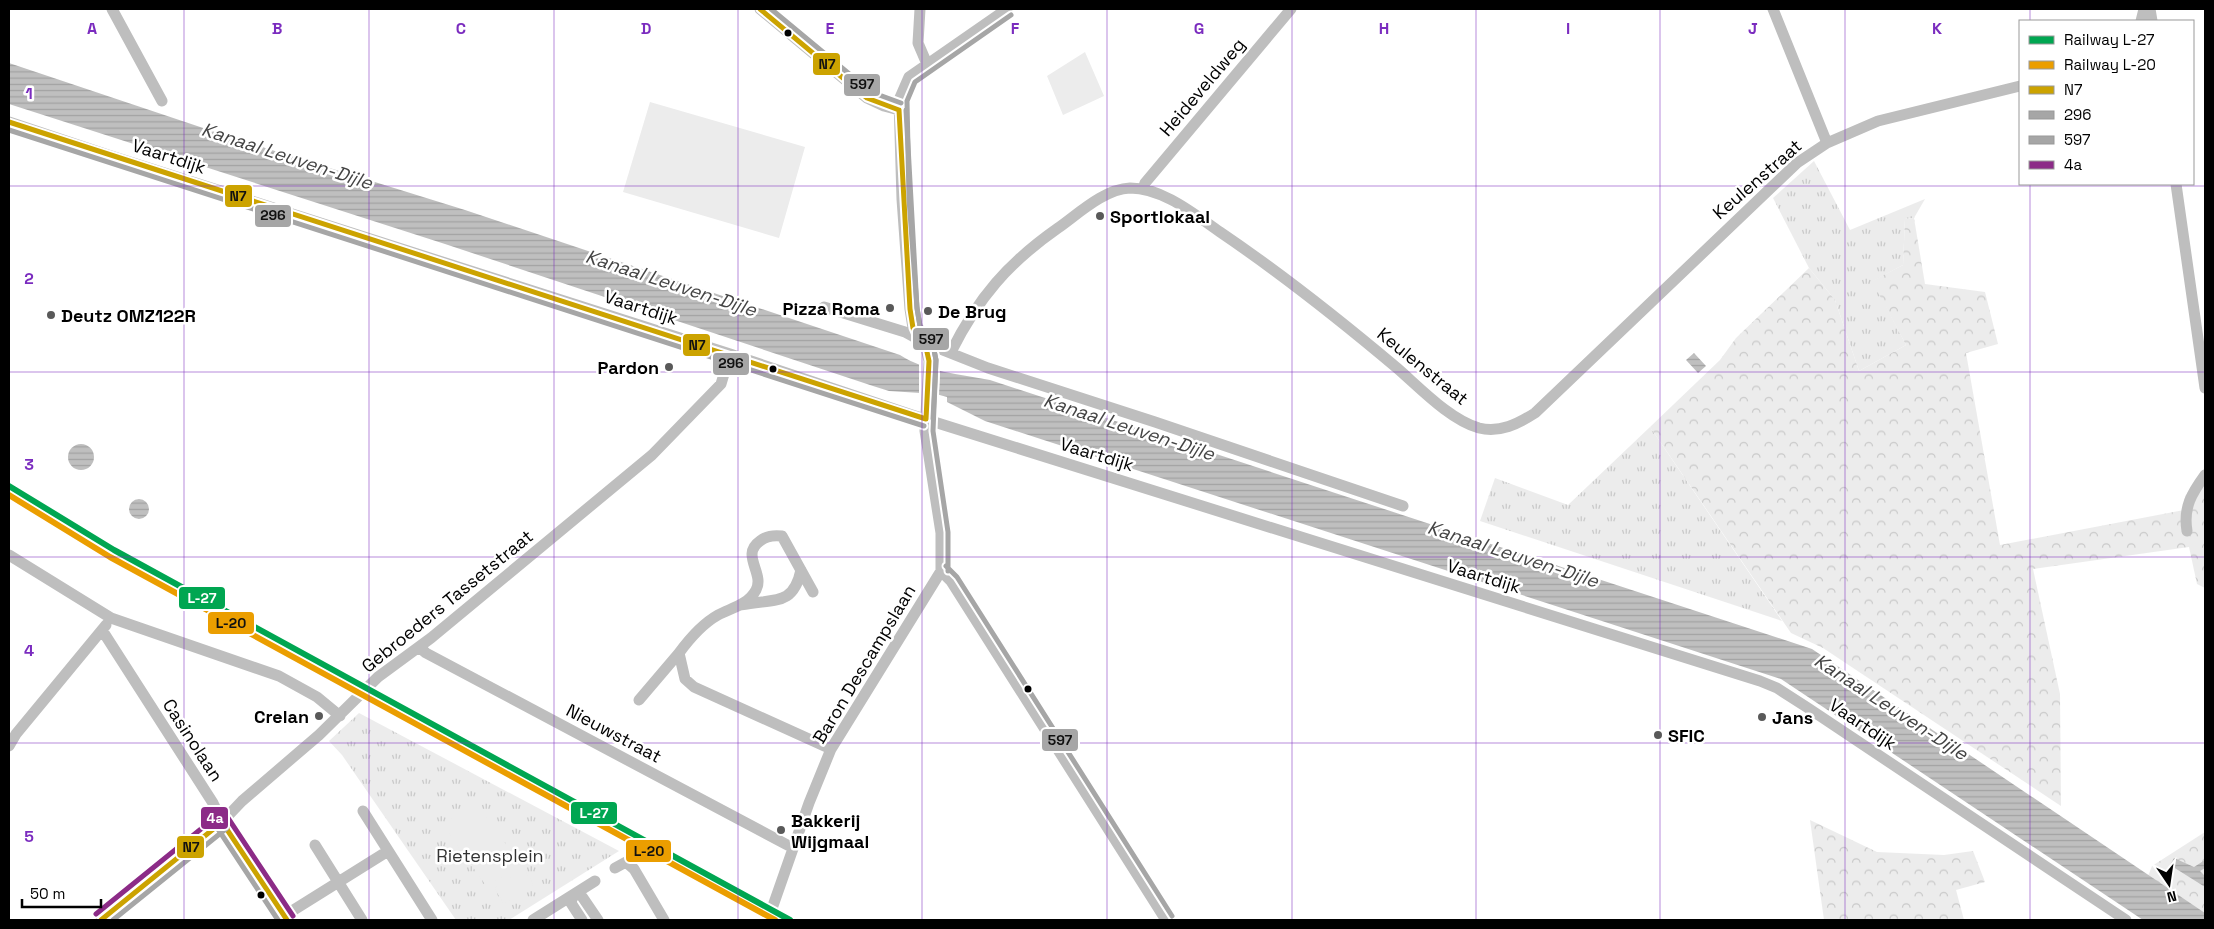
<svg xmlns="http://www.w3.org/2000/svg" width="2214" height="929" viewBox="0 0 2214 929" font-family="'Space Grotesk',sans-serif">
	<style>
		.grass { fill: url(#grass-tufts) }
		.forest { fill: url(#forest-crowns) }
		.garden { fill: #ececec }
		.water { fill: url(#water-rules) }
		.pier { fill: #fff }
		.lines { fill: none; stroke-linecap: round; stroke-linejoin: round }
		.minor { stroke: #bebebe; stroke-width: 11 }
		.bus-1-casing { stroke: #fff; stroke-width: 9 }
		.bus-2-casing { stroke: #fff; stroke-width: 9 }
		.bus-3-casing { stroke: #fff; stroke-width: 9 }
		.bus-4-casing { stroke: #fff; stroke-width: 9 }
		.bus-1 { stroke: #cca300; stroke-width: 5 }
		.bus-2 { stroke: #a6a6a6; stroke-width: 5 }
		.bus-3 { stroke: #a6a6a6; stroke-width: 5 }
		.bus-4 { stroke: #8c2b87; stroke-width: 5 }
		.rail-1-casing { stroke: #fff; stroke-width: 10 }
		.rail-2-casing { stroke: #fff; stroke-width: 10 }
		.rail-1 { stroke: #00a651; stroke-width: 6 }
		.rail-2 { stroke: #eb9e00; stroke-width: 6 }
		.grid { fill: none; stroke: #7b2cbf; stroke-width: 1; stroke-opacity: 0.55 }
		.bus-dot { fill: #000; stroke: #fff; stroke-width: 2 }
		.poi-dot { fill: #595959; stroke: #fff; stroke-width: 2 }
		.labels { text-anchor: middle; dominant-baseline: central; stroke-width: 5; stroke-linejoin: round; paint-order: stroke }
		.street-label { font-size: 18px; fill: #000; stroke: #fff }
		.poi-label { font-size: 18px; font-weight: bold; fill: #000; stroke: #fff; text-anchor: start }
		.park-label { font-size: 18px; fill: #333; stroke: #fff }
		.water-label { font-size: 19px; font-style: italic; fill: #444; stroke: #fff }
		.grid-label { font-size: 16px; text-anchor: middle; font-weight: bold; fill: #7b2cbf; stroke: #fff; stroke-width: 5; stroke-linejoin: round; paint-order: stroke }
		.line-badge { stroke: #fff; stroke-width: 2 }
		.badge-label { font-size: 14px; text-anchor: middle; font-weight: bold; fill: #fff }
		.pale-badge-label { font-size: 14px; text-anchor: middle; font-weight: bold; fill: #111 }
	</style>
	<defs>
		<pattern id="grass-tufts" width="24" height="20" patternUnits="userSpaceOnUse" patternTransform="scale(1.25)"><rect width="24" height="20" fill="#ececec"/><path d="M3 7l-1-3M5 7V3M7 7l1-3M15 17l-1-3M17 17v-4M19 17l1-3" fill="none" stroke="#c9c9c9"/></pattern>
		<pattern id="forest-crowns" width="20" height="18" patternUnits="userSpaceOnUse" patternTransform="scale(1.25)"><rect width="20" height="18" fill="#ececec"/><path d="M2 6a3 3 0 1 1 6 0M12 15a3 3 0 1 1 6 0" fill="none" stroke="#c9c9c9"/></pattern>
		<pattern id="water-rules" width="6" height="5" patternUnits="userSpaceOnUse" patternTransform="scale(1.25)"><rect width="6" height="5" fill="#bfbfbf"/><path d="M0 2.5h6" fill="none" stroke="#a2a2a2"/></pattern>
	</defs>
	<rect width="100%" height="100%" fill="#fff"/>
	<path class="grass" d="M 1814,161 L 1850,230 L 1925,199 L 1914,218 L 1905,219 L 1903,265 L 1873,281 L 1906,345 L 1859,371 L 1835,300 L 1809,268 L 1773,198 Z
		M 1650,427 L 1782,621 L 1480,521 L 1495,478 L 1568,505 Z
		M 359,713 L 619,851 L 509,920 L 456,920 L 342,755 L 329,741 Z"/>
	<path class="forest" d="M 1914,218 L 1925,284 L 1985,292 L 1998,344 L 1966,353 L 2000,545 L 2184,510 L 2185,496 L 2193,487 L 2205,467 L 2205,588 L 2197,584 L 2189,547 L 2033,569 L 2060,694 L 2061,806 L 1823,648 L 1791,633 L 1650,427 L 1720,360 L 1736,338 L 1809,268 L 1835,300 L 1859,371 L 1906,345 L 1872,281 L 1903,265 L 1905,219 Z
		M 1810,820 L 1877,852 L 1944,855 L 1973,851 L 1985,882 L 1956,890 L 1964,920 L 1824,920 Z
		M 2205,832 L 2205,913 L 2148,876 L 2152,866 Z"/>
	<path class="garden" d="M 1085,52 L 1104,96 L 1063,115 L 1047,76 Z
		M 650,102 L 805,147 L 779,238 L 623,192 Z
		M 476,802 L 520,864 L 487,887 L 443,825 Z
		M 524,869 L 534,885 L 504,904 L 494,888 Z"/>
	<path class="water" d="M 9,63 L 236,139 L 465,210 L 900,355 C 926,372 960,374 990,380 L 1812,649 L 2205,913 L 2205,920 L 2143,920 L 1781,679 L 985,421 L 947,402 L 947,397 L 936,394 L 889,391 L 873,386 L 445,244 L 9,104 Z
		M 1694,353 L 1706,366 L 1698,373 L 1686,360 Z
		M68 457a13 13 0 1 1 26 0a13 13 0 1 1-26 0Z
		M129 509a10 10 0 1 1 20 0a10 10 0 1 1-20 0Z
		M 2174,858 L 2194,867 L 2205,860 L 2205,868 L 2200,871 L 2205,876 L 2205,887 L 2170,865 Z"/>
	<path class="pier" d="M 919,362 L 937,367 L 937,397 L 919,396 Z"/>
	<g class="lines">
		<path class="minor" d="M 112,9 L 162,101
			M 760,9 L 867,98 L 884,106 L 899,110
			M 920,9 L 918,43 L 927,64
			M 1773,9 L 1827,143
			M 2150,9 L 2152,21
			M 2141,21 L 2144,9
			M 9,122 L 108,155 L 730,354 L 912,415 L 1760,681 L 1777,688 L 1808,708 L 2126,920
			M 2176,184 L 2205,388
			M 1143,189 L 1145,183 L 1291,9
			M 824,307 L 905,332 L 925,343 L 988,368 L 1155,422 L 1403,506
			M 951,352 C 978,298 1008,263 1058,228 C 1078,214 1104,189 1130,188 C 1163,188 1194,214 1220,232 C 1282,274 1340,320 1397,368 C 1419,387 1450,420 1479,428 C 1500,433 1518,424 1535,413 L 1797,163 L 1827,143 L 1878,121 L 2020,86
			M 2187,531 C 2183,507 2192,493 2205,475
			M 9,555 L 111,618 L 279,676 L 317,697 L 340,716
			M 941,571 L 951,581 L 1166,920
			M 813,592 L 782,536 C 774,535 766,536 760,541 C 740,555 765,573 756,590 C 748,605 731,608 718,615 C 702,624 690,638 679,653 L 685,679 L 694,687 L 831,749
			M 741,605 C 772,598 793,608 801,570
			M 102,630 L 213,803 L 222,822 L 287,920
			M 419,647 L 426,653 L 793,848
			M 639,700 L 679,653
			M 9,746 L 16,734 L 106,625
			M 363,811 L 432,920
			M 315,845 L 362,920
			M 615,868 L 626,862 L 634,869 L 664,920
			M 573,895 L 581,895 L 598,920
			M 573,895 L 571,903 L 582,920
			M 284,916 L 388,851
			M 101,920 L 222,822 L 242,801 L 319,735 L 378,677 L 431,638 L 652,455 L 721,384 L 730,354
			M 533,920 L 595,881
			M 768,920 L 809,803 L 831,749 L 941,571 L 941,533 L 925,431 L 929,361 L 925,343 L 916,335 L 913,328 L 910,309 L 902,199 L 899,100 L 909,77 L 1007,9"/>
		<defs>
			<path id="bus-1" d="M 760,9 L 867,98 L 899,110
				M 899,110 L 910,309 L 913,328 L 916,335 L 925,343 L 929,361 L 926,419
				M 9,122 L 926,419
				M 222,822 L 287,920
				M 101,920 L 222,822"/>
			<path id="bus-2" d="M 9,130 L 924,426
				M 933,419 L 936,360 L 932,340 L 920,326 L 917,308 L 909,199 L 907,101 L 915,82 L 1011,15
				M 216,826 L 278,920
				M 113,920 L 227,828"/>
			<path id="bus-3" d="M 771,9 L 871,92 L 901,103
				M 906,110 L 917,308 L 920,326 L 932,340 L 936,360 L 933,431 L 948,532 L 948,571
				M 946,566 L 957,577 L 1172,916"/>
			<path id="bus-4" d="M 228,818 L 293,916
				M 96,914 L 217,816"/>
		</defs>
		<use href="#bus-1" class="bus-1-casing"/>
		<use href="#bus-2" class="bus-2-casing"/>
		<use href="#bus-3" class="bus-3-casing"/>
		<use href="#bus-4" class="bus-4-casing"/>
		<use href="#bus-1" class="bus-1"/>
		<use href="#bus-2" class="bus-2"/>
		<use href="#bus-3" class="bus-3"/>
		<use href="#bus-4" class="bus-4"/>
		<defs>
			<path id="rail-1" d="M 9,486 L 114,550 L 790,920"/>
			<path id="rail-2" d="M 9,495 L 110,557 L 775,920"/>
		</defs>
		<use href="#rail-1" class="rail-1-casing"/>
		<use href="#rail-2" class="rail-2-casing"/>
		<use href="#rail-1" class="rail-1"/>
		<use href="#rail-2" class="rail-2"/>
	</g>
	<path class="grid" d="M 184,9 L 184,920M 369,9 L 369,920M 554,9 L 554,920M 738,9 L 738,920M 922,9 L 922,920M 1107,9 L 1107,920M 1292,9 L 1292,920M 1476,9 L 1476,920M 1660,9 L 1660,920M 1845,9 L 1845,920M 2030,9 L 2030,21M 2030,184 L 2030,920M 9,186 L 2205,186M 9,372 L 2205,372M 9,557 L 2205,557M 9,743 L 2205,743"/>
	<g class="bus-dot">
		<circle cx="788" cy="33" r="4.5"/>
		<circle cx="773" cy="369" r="4.5"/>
		<circle cx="1028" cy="689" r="4.5"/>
		<circle cx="261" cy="895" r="4.5"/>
	</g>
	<g class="poi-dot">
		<circle cx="1100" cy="216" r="5"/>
		<circle cx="890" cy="308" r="5"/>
		<circle cx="928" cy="311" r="5"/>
		<circle cx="51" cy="315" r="5"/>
		<circle cx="669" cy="367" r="5"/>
		<circle cx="319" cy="716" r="5"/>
		<circle cx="1762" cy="717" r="5"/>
		<circle cx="1658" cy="735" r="5"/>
		<circle cx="781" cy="830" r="5"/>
	</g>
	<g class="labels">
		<g class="street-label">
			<text transform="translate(1202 87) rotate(-50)">Heideveldweg</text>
			<text transform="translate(169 156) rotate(18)">Vaartdijk</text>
			<text transform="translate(1757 179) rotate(-41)">Keulenstraat</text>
			<text transform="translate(641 307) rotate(18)">Vaartdijk</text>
			<text transform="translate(1423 366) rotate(39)">Keulenstraat</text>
			<text transform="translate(1097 454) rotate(17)">Vaartdijk</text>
			<text transform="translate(1484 576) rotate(17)">Vaartdijk</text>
			<text transform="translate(447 601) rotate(-39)">Gebroeders Tassetstraat</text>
			<text transform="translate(864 664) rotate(-59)">Baron Descampslaan</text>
			<text transform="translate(1863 724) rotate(34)">Vaartdijk</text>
			<text transform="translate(614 733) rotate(28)">Nieuwstraat</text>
			<text transform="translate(193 740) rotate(57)">Casinolaan</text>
		</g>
		<g class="poi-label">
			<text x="1110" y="216">Sportlokaal</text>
			<text x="880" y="308" text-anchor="end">Pizza Roma</text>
			<text x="938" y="311">De Brug</text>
			<text x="61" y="315">Deutz OMZ122R</text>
			<text x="659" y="367" text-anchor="end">Pardon</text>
			<text x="309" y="716" text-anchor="end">Crelan</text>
			<text x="1772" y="717">Jans</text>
			<text x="1668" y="735">SFIC</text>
			<text x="791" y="820">Bakkerij<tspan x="791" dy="21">Wijgmaal</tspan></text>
		</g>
		<g class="park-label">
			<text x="490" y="855">Rietensplein</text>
		</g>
		<g class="water-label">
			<text transform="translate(287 156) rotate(18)">Kanaal Leuven-Dijle</text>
			<text transform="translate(671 283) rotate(18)">Kanaal Leuven-Dijle</text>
			<text transform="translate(1129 427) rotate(18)">Kanaal Leuven-Dijle</text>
			<text transform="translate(1513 554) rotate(18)">Kanaal Leuven-Dijle</text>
			<text transform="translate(1891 707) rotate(33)">Kanaal Leuven-Dijle</text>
		</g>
	</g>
	<g class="grid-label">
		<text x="92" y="34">A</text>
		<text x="277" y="34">B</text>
		<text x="461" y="34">C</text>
		<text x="646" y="34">D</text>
		<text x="830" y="34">E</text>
		<text x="1015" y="34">F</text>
		<text x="1199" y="34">G</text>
		<text x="1384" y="34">H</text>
		<text x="1568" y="34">I</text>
		<text x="1753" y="34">J</text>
		<text x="1937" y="34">K</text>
		<text x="29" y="99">1</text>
		<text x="29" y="284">2</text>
		<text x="29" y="470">3</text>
		<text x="29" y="656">4</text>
		<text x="29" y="842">5</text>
	</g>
	<g class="line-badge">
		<rect x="812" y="52" width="29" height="24" rx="5" fill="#cca300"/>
		<rect x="843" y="73" width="38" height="24" rx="5" fill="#a6a6a6"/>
		<rect x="224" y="184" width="29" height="24" rx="5" fill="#cca300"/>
		<rect x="254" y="204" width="38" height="24" rx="5" fill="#a6a6a6"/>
		<rect x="912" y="327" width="38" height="24" rx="5" fill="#a6a6a6"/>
		<rect x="682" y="333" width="29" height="24" rx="5" fill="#cca300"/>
		<rect x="712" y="352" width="38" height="24" rx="5" fill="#a6a6a6"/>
		<rect x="178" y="586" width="48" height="24" rx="5" fill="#00a651"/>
		<rect x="207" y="611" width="48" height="24" rx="5" fill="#eb9e00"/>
		<rect x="1041" y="728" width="38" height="24" rx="5" fill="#a6a6a6"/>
		<rect x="570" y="801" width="48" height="24" rx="5" fill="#00a651"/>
		<rect x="200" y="806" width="29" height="24" rx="5" fill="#8c2b87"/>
		<rect x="176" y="835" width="29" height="24" rx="5" fill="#cca300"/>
		<rect x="625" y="839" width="47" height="24" rx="5" fill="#eb9e00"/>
	</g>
	<g class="badge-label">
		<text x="202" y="603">L-27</text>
		<text x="594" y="818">L-27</text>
		<text x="215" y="823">4a</text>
	</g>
	<g class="pale-badge-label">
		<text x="827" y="69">N7</text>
		<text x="862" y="89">597</text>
		<text x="238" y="201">N7</text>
		<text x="273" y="220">296</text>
		<text x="931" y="344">597</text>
		<text x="697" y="350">N7</text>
		<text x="731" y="368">296</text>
		<text x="231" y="628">L-20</text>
		<text x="1060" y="745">597</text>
		<text x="191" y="852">N7</text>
		<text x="649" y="856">L-20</text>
	</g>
	<rect width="2214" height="929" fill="none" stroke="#000000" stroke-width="20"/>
	<rect x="2019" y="20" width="175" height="165" fill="#ffffff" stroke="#999999"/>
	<rect x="2029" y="36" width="25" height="8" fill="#00a651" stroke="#999999"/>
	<text x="2064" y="45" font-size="15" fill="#000000">Railway L-27</text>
	<rect x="2029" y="61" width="25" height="8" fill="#eb9e00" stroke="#999999"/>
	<text x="2064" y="70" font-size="15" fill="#000000">Railway L-20</text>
	<rect x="2029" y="86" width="25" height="8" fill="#cca300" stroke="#999999"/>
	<text x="2064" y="95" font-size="15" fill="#000000">N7</text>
	<rect x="2029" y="111" width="25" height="8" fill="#a6a6a6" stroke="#999999"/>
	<text x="2064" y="120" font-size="15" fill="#000000">296</text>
	<rect x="2029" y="136" width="25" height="8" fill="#a6a6a6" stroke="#999999"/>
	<text x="2064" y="145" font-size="15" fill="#000000">597</text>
	<rect x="2029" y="161" width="25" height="8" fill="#8c2b87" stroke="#999999"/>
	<text x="2064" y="170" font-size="15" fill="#000000">4a</text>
	<g transform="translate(2169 884) rotate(167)" stroke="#ffffff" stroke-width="4" paint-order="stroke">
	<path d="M0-4L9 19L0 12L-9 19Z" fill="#000000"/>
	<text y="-8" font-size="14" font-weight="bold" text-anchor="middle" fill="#000000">N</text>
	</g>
	<path d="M22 899v8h79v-8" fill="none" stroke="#000000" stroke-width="2.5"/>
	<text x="30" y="899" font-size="15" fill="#000000" stroke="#ffffff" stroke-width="4" paint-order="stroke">50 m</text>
</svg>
